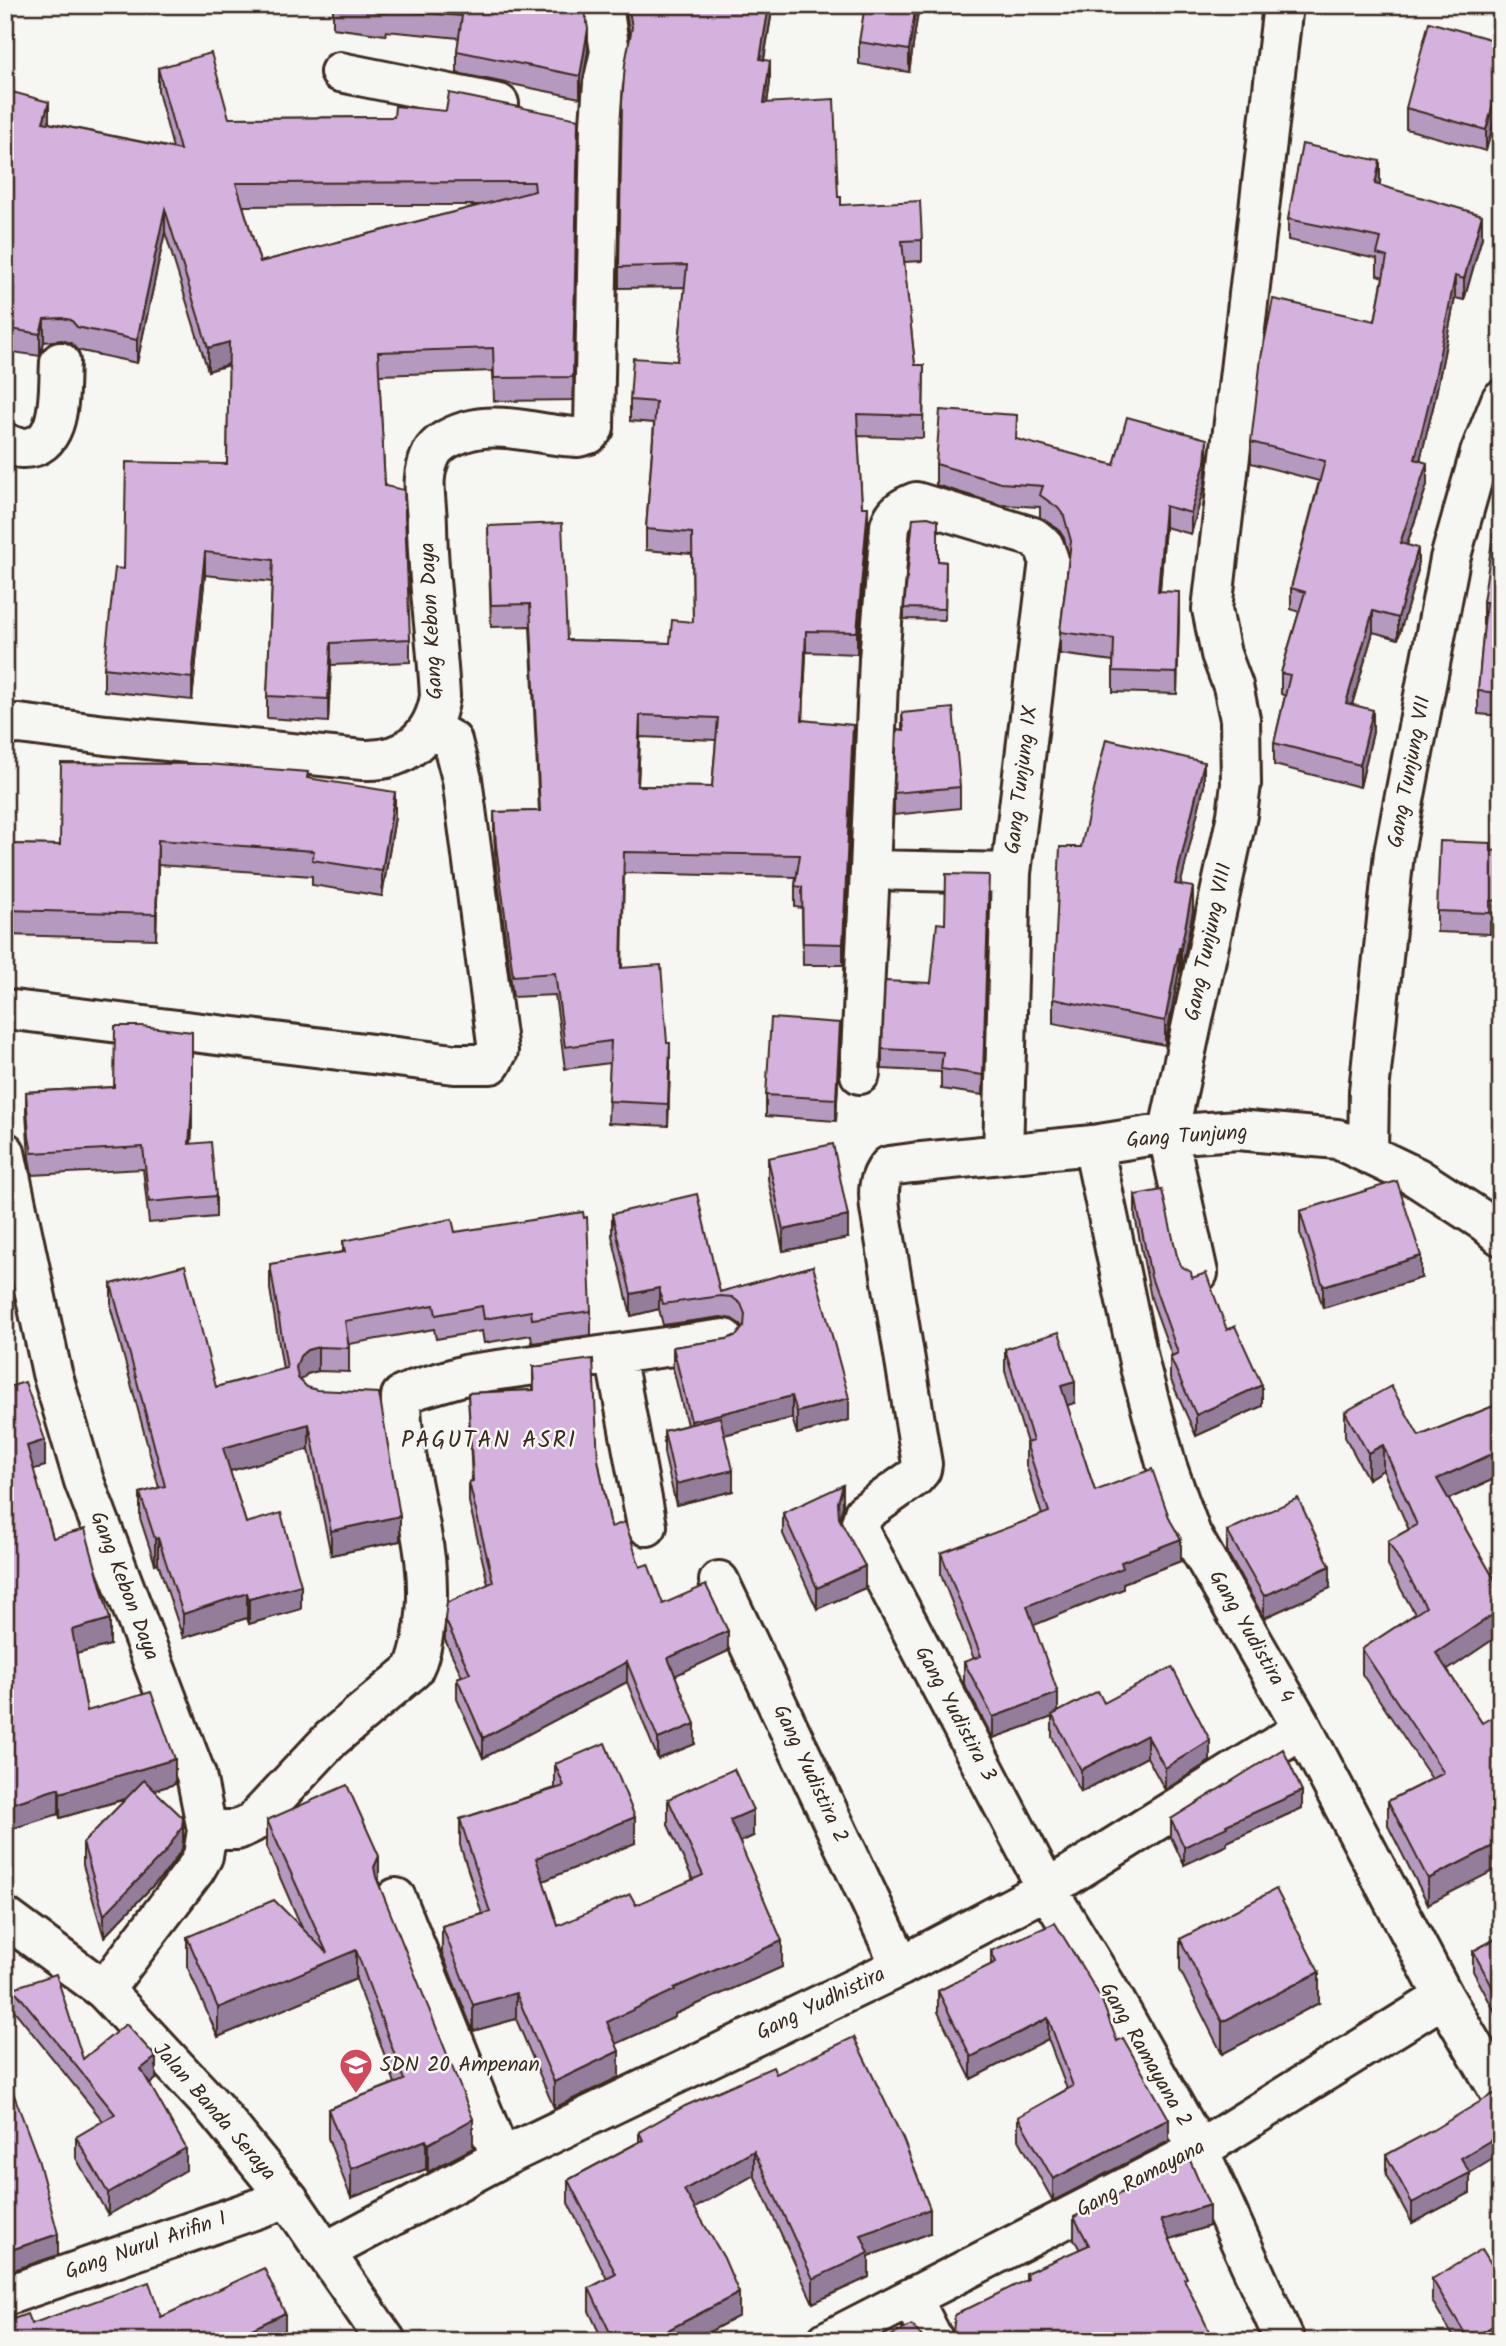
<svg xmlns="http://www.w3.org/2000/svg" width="1506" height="2346" viewBox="0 0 1506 2346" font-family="Kalam,sans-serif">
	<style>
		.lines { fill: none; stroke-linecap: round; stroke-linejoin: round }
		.street-casing { stroke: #3b2a1e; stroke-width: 44 }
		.secondary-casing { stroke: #3b2a1e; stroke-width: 44 }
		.street { stroke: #f6f6f2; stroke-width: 38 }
		.secondary { stroke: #f6f6f2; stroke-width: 38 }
		.wall { fill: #b699be; stroke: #3b2a1e; stroke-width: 2; fill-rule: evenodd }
		.shaded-wall { fill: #947d9b; stroke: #3b2a1e; stroke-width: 2 }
		.building { fill: #d4b2dd; stroke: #3b2a1e; stroke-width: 2; fill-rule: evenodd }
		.labels { text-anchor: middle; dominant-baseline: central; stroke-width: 5; stroke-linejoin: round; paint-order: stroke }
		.street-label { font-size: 21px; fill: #3b2a1e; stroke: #f6f6f2 }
		.poi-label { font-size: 21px; fill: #3b2a1e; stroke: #f6f6f2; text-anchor: start }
		.neighbourhood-label { font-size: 23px; letter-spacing: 2px; fill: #3b2a1e; stroke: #f6f6f2 }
	</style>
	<rect width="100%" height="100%" fill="#f6f6f2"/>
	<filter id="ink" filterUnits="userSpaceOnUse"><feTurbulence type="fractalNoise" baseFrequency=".0143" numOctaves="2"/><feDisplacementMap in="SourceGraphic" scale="14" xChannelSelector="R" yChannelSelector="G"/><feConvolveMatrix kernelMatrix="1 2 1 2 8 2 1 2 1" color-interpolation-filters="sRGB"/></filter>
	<g filter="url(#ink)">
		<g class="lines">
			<defs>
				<path id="street" d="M 340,72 L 499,104
					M 5,443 C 10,445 17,448 21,448 C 64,450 58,391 60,362
					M 5,725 L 19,724 L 106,735 L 363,760 C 404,762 434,737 440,696 C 437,639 428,583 427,526 C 427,500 419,478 432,453 C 439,441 454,435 467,431 C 502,421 543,436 578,437 L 589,434 L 594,428 L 600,124 L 603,83 L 610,52 L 603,5
					M 5,1009 L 454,1064 L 491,1064 L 498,1051 L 462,779 L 452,741 L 430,728
					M 860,1074 L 870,870
					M 1093,1145 L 1140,1367 L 1167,1467 L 1191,1534 L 1303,1729 L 1444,1997 L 1501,2094
					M 5,1152 L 52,1373 L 84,1481 L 196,1775 L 207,1830 L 203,1856 L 195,1870 L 104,1990
					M 1003,1153 L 1011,873 L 1049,560 L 1044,546 L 1033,537 L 916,502 C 903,507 894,512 890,526 L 879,659 L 870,870 L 1011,873
					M 1368,1153 L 1369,1091 L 1394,853 L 1450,559 L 1480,453 L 1501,400
					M 1198,1273 L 1168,1135 L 1237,815 L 1241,784 L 1240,719 L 1233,686 L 1221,654 L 1212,609 L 1283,5
					M 615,1354 L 647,1526
					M 719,1581 L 901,1966
					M 207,1830 L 237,1830 L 252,1823 L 331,1739 L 413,1670 C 420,1656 422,1644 424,1629 C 438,1550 400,1475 401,1396 L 417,1389 L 469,1374 L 724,1339
					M 396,1898 L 501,2158
					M 325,2252 L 501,2158 L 901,1966 L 1047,1889 L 1303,1729
					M 5,2296 L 288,2198
					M 912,2298 L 934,2341
					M 827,2341 L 1199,2150 L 1444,1997
					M 1285,2341 L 1199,2150 L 1114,1999 L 1047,1889 L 859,1530 L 864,1513 L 915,1477 L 921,1470 L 922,1464 L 880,1208 C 878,1191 878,1179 889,1166 L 912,1163 L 1093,1145 L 1149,1136 L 1238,1130 L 1337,1139 L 1416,1177 L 1485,1222 L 1501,1236"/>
				<path id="secondary" d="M 5,1917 L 104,1990 L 215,2109 L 290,2201 L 386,2341"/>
			</defs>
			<use href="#street" class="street-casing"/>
			<use href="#secondary" class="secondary-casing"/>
			<use href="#street" class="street"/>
			<use href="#secondary" class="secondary"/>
		</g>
		<path class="wall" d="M 333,5 L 584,5 L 588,51 L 580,98 L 457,73 L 457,51 L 459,38 L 386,31 L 386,35 L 333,28 Z
			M 625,5 L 773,5 L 764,60 L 770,82 L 767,103 L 838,197 L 841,205 L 922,240 L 922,261 L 904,262 L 915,365 L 924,365 L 923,438 L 858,436 L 862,507 L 868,529 L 857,654 L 806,652 L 803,720 L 853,747 L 843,965 L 803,965 L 802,908 L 795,907 L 795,886 L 796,877 L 624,873 L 622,968 L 667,1043 L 670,1065 L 668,1126 L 608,1123 L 610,1063 L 565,1069 L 555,995 L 513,997 L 496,867 L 494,834 L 494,812 L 539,811 L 530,626 L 491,627 L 488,526 L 567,640 L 670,643 L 693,622 L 692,554 L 646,550 L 646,529 L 654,423 L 630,421 L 630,400 L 677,361 L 685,287 L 619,288 L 619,267 L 630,37 ZM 640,737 L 716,740 L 712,787 L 638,786 Z
			M 919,5 L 909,72 L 859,64 L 859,42 Z
			M 1501,42 L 1486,151 L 1406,129 L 1406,108 Z
			M 158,68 L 229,118 L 394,117 L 446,111 L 578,119 L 573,400 L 494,401 L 493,371 L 379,375 L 385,486 L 410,639 L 410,662 L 331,665 L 328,722 L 267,718 L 267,696 L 272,582 L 205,575 L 192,700 L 104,691 L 104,668 L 124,569 L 227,464 L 229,365 L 208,371 L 165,232 L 137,363 L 77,350 L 71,343 L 62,340 L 44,342 L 40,356 L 5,351 L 5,90 L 49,123 L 173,148 L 158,91 ZM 351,205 L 482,205 L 260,262 L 243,206 Z
			M 1380,182 L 1379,185 L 1482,237 L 1464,300 L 1455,298 L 1435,399 L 1420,461 L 1427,485 L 1407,545 L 1418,570 L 1398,639 L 1373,632 L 1352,705 L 1373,732 L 1360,787 L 1274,765 L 1274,743 L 1285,696 L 1281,694 L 1281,673 L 1299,612 L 1291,609 L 1291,588 L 1319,481 L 1251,463 L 1251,442 L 1375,321 L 1383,277 L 1377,275 L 1377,259 L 1288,240 L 1288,219 Z
			M 1017,440 L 1114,465 L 1207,461 L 1205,484 L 1191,534 L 1165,527 L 1160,591 L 1179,613 L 1177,694 L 1113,692 L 1113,661 L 1060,654 L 1060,632 L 1069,556 L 1064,538 L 1058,529 L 1040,517 L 1040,507 L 1001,505 L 936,485 L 936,464 Z
			M 1501,535 L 1501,716 L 1478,714 L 1478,691 L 1484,625 L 1483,625 L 1483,602 Z
			M 938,561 L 946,562 L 945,620 L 904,619 L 904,608 Z
			M 902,713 L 960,787 L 960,808 L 894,815 L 894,793 L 902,730 Z
			M 308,778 L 395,817 L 382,896 L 312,885 L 312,876 L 158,865 L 156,939 L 5,935 L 5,844 L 60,845 Z
			M 1204,786 L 1180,885 L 1193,911 L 1181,972 L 1179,971 L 1165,1045 L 1053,1023 L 1053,999 L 1081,847 Z
			M 1501,850 L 1501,921 L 1490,922 L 1490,934 L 1437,932 L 1437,911 Z
			M 989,894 L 983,1095 L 941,1089 L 941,1072 L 882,1069 L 882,1049 L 931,983 L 945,924 Z
			M 840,1044 L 836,1121 L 766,1116 L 766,1095 Z
			M 114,1087 L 192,1129 L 191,1144 L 216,1196 L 216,1217 L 149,1223 L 143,1169 L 32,1175 L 29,1158 L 26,1113 L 26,1092 Z
			M 768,1158 L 848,1238 L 783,1251 L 768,1179 Z
			M 1135,1195 L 1177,1256 L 1181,1266 L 1192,1278 L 1227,1330 L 1262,1406 L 1196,1436 L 1170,1378 L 1170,1357 L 1172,1356 L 1151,1298 L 1135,1216 Z
			M 1300,1211 L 1421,1278 L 1323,1308 L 1300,1233 Z
			M 612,1214 L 720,1292 L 813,1266 L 849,1420 L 797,1434 L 792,1418 L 724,1435 L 733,1491 L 676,1505 L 664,1453 L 664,1431 L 687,1425 L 673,1368 L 673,1347 L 727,1339 L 737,1335 L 742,1328 L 741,1325 L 732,1319 L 721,1317 L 663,1325 L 659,1309 L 631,1316 L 612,1236 Z
			M 455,1232 L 591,1311 L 591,1335 L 532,1343 L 531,1335 L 484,1343 L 482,1331 L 436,1339 L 434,1329 L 349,1344 L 349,1372 L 318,1371 L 307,1374 L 300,1380 L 400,1541 L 331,1555 L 309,1449 L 230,1471 L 246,1523 L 301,1609 L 249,1624 L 247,1618 L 183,1638 L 158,1563 L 155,1564 L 140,1518 L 140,1493 L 159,1488 L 111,1309 L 111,1284 L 216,1387 L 283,1369 L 270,1289 L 270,1264 L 343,1252 L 343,1241 Z
			M 1005,1349 L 1075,1403 L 1067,1405 L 1095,1491 L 1181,1561 L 1123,1583 L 1123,1589 L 1033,1625 L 1058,1712 L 1104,1703 L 1210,1761 L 1165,1790 L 1147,1757 L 1081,1792 L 1052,1737 L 1052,1717 L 993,1738 L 964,1684 L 964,1662 L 974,1659 L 941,1575 L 941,1553 L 1042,1515 L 1026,1465 L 1026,1443 L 1027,1443 L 1005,1371 Z
			M 533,1367 L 598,1460 L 611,1527 L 640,1567 L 663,1604 L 728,1651 L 675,1675 L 695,1744 L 658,1759 L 627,1682 L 483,1758 L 457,1699 L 457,1678 L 462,1676 L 445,1640 L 445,1619 L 488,1584 L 469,1502 L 469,1482 L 472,1481 L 468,1393 L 533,1390 Z
			M 5,1388 L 45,1466 L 33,1469 L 53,1538 L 110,1645 L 76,1654 L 87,1711 L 175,1784 L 155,1790 L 183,1840 L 182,1849 L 166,1872 L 104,1937 L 83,1865 L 83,1843 L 126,1799 L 60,1818 L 59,1814 Z
			M 1501,1403 L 1501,1476 L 1448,1499 L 1501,1591 L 1501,1634 L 1447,1670 L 1482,1723 L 1428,1904 L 1388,1826 L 1388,1801 L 1432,1779 L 1362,1674 L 1362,1649 L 1415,1614 L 1388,1566 L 1388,1541 L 1409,1530 L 1383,1470 L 1368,1479 L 1345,1437 L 1345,1412 L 1419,1436 Z
			M 843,1506 L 840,1518 L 865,1588 L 817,1609 L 783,1534 L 783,1513 Z
			M 1227,1531 L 1330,1588 L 1264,1618 L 1227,1552 Z
			M 555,1764 L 635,1843 L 543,1881 L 558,1926 L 636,1905 L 693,1880 L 668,1825 L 668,1799 L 753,1836 L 740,1842 L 782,1967 L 675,2014 L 675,2017 L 616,2044 L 619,2077 L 554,2108 L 516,2019 L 473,2031 L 442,1953 L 442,1926 L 482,1914 L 460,1845 L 460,1819 L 555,1788 Z
			M 1302,1808 L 1227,1842 L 1227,1845 L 1184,1865 L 1171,1837 L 1171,1819 Z
			M 267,1820 L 379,1884 L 473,2148 L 428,2172 L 426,2169 L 351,2198 L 328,2138 L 328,2109 L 395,2083 L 356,1979 L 218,2037 L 187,1966 L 187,1937 L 303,1930 L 267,1848 Z
			M 1501,1936 L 1501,2023 L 1473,1971 L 1473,1951 Z
			M 1180,1939 L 1319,2003 L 1222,2054 L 1180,1970 Z
			M 991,1951 L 1117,2041 L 1169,2141 L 1053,2201 L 1018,2138 L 1018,2117 L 1067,2089 L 1048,2039 L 971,2079 L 938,2012 L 938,1991 L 991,1965 Z
			M 13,1988 L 83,2059 L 156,2079 L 150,2084 L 186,2170 L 108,2215 L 76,2158 L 76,2137 L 103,2121 L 13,2009 Z
			M 776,2074 L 930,2233 L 869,2256 L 869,2277 L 813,2303 L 754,2175 L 694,2208 L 739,2316 L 692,2341 L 603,2341 L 589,2311 L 589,2288 L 607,2279 L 568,2203 L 568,2180 L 639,2142 L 639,2132 Z
			M 1386,2155 L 1470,2173 L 1470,2193 L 1412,2223 L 1386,2175 Z
			M 1074,2217 L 1209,2226 L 1170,2239 L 945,2339 L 1026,2281 L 1026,2273 L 1080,2250 L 1074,2239 Z
			M 1432,2279 L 1501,2341 L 1456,2341 L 1432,2301 Z"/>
		<path class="shaded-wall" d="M 769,5 L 773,5 L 760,81 L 760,59 Z
			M 916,5 L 919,5 L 909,72 L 909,50 Z
			M 588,29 L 588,51 L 580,98 L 580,76 Z
			M 770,61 L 770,82 L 764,125 L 764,103 Z
			M 1501,75 L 1501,97 L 1486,151 L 1486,130 Z
			M 49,102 L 49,125 L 43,122 Z
			M 1380,161 L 1380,182 L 1375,206 L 1375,184 Z
			M 165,209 L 165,232 L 137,363 L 137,340 Z
			M 1482,215 L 1482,237 L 1464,300 L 1464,279 Z
			M 1455,276 L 1455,298 L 1435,399 L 1415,481 L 1415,459 Z
			M 44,319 L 44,342 L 40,356 L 40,334 Z
			M 229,342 L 229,364 L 208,371 L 208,348 Z
			M 1207,439 L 1207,461 L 1205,484 L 1191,534 L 1191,513 Z
			M 1427,463 L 1427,485 L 1400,564 L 1400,543 Z
			M 1165,506 L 1165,527 L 1158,612 L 1158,591 Z
			M 868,507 L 868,529 L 857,654 L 857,632 Z
			M 1418,548 L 1418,570 L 1398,639 L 1398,618 Z
			M 205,552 L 205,575 L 192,700 L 192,678 Z
			M 1179,592 L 1179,613 L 1177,694 L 1177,673 Z
			M 1373,611 L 1373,632 L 1346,725 L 1346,703 Z
			M 806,631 L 806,652 L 802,742 L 802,720 Z
			M 331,643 L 331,665 L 328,722 L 328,699 Z
			M 1373,710 L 1373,732 L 1360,787 L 1360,765 Z
			M 640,715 L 640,737 L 637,808 L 637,786 Z
			M 853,725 L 853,747 L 843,965 L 843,944 Z
			M 1204,762 L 1204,786 L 1175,908 L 1175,884 Z
			M 395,792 L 395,817 L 382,896 L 382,871 Z
			M 158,840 L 158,865 L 156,939 L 156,914 Z
			M 1193,887 L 1193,911 L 1181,972 L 1181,948 Z
			M 1179,948 L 1179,971 L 1165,1045 L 1165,1021 Z
			M 840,1023 L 840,1044 L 836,1121 L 836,1099 Z
			M 670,1043 L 670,1065 L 668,1126 L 668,1104 Z
			M 192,1107 L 192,1129 L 189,1166 L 189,1144 Z
			M 848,1216 L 848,1238 L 783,1251 L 783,1230 Z
			M 1421,1256 L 1421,1278 L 1323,1308 L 1323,1286 Z
			M 659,1288 L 659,1309 L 631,1316 L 631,1294 Z
			M 318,1347 L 318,1371 L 307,1374 L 300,1381 L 296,1392 L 296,1367 L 300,1356 L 307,1350 Z
			M 1075,1382 L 1075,1403 L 1061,1407 L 1061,1386 Z
			M 1262,1385 L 1262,1406 L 1196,1436 L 1196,1415 Z
			M 792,1396 L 792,1418 L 691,1443 L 691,1421 Z
			M 849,1398 L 849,1420 L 797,1434 L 797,1412 Z
			M 309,1424 L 309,1449 L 223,1473 L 223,1448 Z
			M 45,1440 L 45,1466 L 27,1471 L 27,1446 Z
			M 1383,1445 L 1383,1470 L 1368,1479 L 1368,1453 Z
			M 1501,1450 L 1501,1476 L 1437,1504 L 1437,1479 Z
			M 733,1470 L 733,1491 L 676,1505 L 676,1484 Z
			M 843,1485 L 843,1506 L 838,1524 L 838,1502 Z
			M 400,1516 L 400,1541 L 331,1555 L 331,1531 Z
			M 158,1538 L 158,1563 L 155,1564 L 155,1539 Z
			M 1181,1539 L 1181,1561 L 1123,1583 L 1123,1589 L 1027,1628 L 1027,1606 L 1121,1562 Z
			M 865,1566 L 865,1588 L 817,1609 L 817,1588 Z
			M 1330,1566 L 1330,1588 L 1264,1618 L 1264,1596 Z
			M 301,1585 L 301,1609 L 249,1624 L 249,1599 Z
			M 247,1593 L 247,1618 L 183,1638 L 183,1614 Z
			M 1501,1609 L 1501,1634 L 1436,1678 L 1436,1653 Z
			M 110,1619 L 110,1645 L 72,1655 L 72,1630 Z
			M 728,1631 L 728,1651 L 668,1679 L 668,1658 Z
			M 627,1662 L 627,1682 L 483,1758 L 483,1738 Z
			M 1058,1693 L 1058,1715 L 993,1738 L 993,1717 Z
			M 695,1724 L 695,1744 L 658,1759 L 658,1739 Z
			M 1147,1735 L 1147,1757 L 1081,1792 L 1081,1770 Z
			M 1210,1740 L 1210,1761 L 1165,1790 L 1165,1768 Z
			M 175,1759 L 175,1784 L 60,1818 L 60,1793 Z
			M 59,1788 L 59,1814 L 5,1831 L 5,1806 Z
			M 1302,1791 L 1302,1808 L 1227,1842 L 1227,1845 L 1184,1865 L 1184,1847 L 1226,1825 Z
			M 753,1810 L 753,1836 L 730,1847 L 730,1820 Z
			M 635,1817 L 635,1843 L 536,1884 L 536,1858 Z
			M 183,1818 L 183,1840 L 182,1849 L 166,1872 L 104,1937 L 104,1915 Z
			M 1501,1842 L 1501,1867 L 1428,1904 L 1428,1879 Z
			M 379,1856 L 379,1885 L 374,1896 L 374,1867 Z
			M 782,1941 L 782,1967 L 675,2014 L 675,2017 L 607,2048 L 607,2022 L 674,1988 Z
			M 356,1950 L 356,1979 L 218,2037 L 218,2008 Z
			M 1319,1972 L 1319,2003 L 1222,2054 L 1222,2022 Z
			M 516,1993 L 516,2019 L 473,2031 L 473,2005 Z
			M 1048,2018 L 1048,2039 L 971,2079 L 971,2057 Z
			M 619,2051 L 619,2077 L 554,2108 L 554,2082 Z
			M 156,2057 L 156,2079 L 141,2091 L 141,2069 Z
			M 473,2119 L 473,2148 L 428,2172 L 428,2144 Z
			M 1169,2119 L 1169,2141 L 1053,2201 L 1053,2179 Z
			M 1501,2134 L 1501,2154 L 1470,2173 L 1470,2193 L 1412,2223 L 1412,2203 L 1461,2158 Z
			M 426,2140 L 426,2169 L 351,2198 L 351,2169 Z
			M 186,2148 L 186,2170 L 108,2215 L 108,2193 Z
			M 754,2151 L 754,2175 L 684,2214 L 684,2190 Z
			M 1209,2205 L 1209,2226 L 1161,2242 L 1161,2220 Z
			M 930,2209 L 930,2233 L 869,2256 L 869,2277 L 813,2303 L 813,2279 L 861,2235 Z
			M 58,2234 L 58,2255 L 5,2273 L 5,2252 Z
			M 739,2293 L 739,2316 L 692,2341 L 647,2341 Z
			M 285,2313 L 285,2334 L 270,2341 L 227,2341 Z
			M 1501,2321 L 1501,2341 L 1469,2341 Z"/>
		<path class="building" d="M 333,5 L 584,5 L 588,29 L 580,76 L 457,51 L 462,16 L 386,10 L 386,13 Z
			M 628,5 L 769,5 L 760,59 L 770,61 L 764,103 L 834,99 L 838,197 L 841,197 L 841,205 L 920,201 L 922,240 L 902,241 L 915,365 L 924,365 L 923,416 L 857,414 L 862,507 L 868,507 L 857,632 L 806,631 L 802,720 L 853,725 L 843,944 L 803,943 L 802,887 L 795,886 L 800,855 L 624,852 L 621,968 L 661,965 L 667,1043 L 670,1043 L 668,1104 L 608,1101 L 611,1041 L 565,1047 L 555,973 L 513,976 L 496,846 L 494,812 L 540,811 L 530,604 L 491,605 L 488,526 L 562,523 L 567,640 L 670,643 L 672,620 L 693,622 L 692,533 L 646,529 L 656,402 L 630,400 L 633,358 L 677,361 L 687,265 L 619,267 L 622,103 L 625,64 L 632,27 ZM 640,715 L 718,718 L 712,787 L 637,786 Z
			M 865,5 L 916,5 L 909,50 L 859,42 Z
			M 1429,22 L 1501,42 L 1501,75 L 1486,130 L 1406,108 Z
			M 211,53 L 229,118 L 394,117 L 395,106 L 446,111 L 449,93 L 578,119 L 573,377 L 494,378 L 493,348 L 378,352 L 385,486 L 404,490 L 410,639 L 331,643 L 328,699 L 267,696 L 273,560 L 205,552 L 192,678 L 104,668 L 115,568 L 124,569 L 126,462 L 227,464 L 229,342 L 208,348 L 165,209 L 137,340 L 77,327 L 71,320 L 62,318 L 44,319 L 40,334 L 5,328 L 5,90 L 49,102 L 43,122 L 180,150 L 158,68 ZM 534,182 L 535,191 L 260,262 L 236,183 Z
			M 1302,144 L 1380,161 L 1375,184 L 1482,215 L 1464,279 L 1455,276 L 1435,378 L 1415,459 L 1427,463 L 1400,543 L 1418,548 L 1398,618 L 1373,611 L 1346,703 L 1373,710 L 1360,765 L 1274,743 L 1290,675 L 1281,673 L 1305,592 L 1291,588 L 1325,461 L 1251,442 L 1261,358 L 1273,299 L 1375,321 L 1387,257 L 1377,254 L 1381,238 L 1288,219 Z
			M 940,410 L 1017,415 L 1016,439 L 1114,465 L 1127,417 L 1207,439 L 1205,463 L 1191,513 L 1165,506 L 1158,591 L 1179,592 L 1177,673 L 1113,671 L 1114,639 L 1060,632 L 1071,541 L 1064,516 L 1058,508 L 1040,495 L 1043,486 L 1001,483 L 936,464 Z
			M 928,517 L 938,520 L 938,561 L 946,562 L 945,609 L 904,608 L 913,518 Z
			M 1493,534 L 1501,535 L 1501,693 L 1478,691 L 1486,602 L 1483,602 Z
			M 953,708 L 960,787 L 894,793 L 897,729 L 904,730 L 902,713 Z
			M 1106,739 L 1204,762 L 1175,884 L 1193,887 L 1181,948 L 1179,948 L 1165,1021 L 1053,999 L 1060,847 L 1081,847 Z
			M 61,763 L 206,764 L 308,772 L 307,778 L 395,792 L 382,871 L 312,860 L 314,851 L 158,840 L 156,914 L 5,910 L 5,844 L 60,845 Z
			M 1440,841 L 1491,843 L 1491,851 L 1501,850 L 1501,900 L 1490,901 L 1490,913 L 1437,911 Z
			M 946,874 L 989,875 L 983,1075 L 941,1069 L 943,1052 L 882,1049 L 885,981 L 931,983 L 937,923 L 945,924 Z
			M 771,1018 L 840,1023 L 836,1099 L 766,1095 Z
			M 115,1026 L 141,1026 L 192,1032 L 192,1107 L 189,1144 L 211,1142 L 216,1196 L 149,1202 L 143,1147 L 32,1153 L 29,1137 L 26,1092 L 114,1087 Z
			M 833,1144 L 848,1216 L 783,1230 L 768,1158 Z
			M 1397,1181 L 1421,1256 L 1323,1286 L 1300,1211 Z
			M 1162,1190 L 1177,1256 L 1181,1266 L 1191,1272 L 1192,1278 L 1206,1273 L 1227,1330 L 1235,1326 L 1262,1385 L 1196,1415 L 1170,1357 L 1178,1353 L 1151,1277 L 1135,1195 Z
			M 697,1194 L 720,1292 L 813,1266 L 849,1398 L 797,1412 L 792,1396 L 691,1421 L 673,1347 L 727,1339 L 737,1335 L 744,1326 L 745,1314 L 741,1304 L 732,1297 L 721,1296 L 663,1304 L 659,1288 L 631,1294 L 612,1214 Z
			M 583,1212 L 584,1218 L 587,1217 L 591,1311 L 532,1319 L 531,1311 L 484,1319 L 482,1306 L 436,1315 L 434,1305 L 345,1321 L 349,1348 L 318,1347 L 307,1350 L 300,1356 L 296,1367 L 298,1378 L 307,1387 L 317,1390 L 379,1393 L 400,1516 L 331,1531 L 309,1424 L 223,1448 L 246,1523 L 281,1513 L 301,1585 L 249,1599 L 247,1593 L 183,1614 L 158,1538 L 155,1539 L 140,1493 L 165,1486 L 111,1284 L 185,1265 L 216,1387 L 287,1368 L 270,1264 L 345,1252 L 343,1241 L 452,1219 L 455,1232 Z
			M 1059,1332 L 1075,1382 L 1061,1386 L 1095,1491 L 1152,1469 L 1170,1520 L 1181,1539 L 1121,1562 L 1123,1568 L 1027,1606 L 1058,1693 L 993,1717 L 964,1662 L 981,1656 L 941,1553 L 1049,1512 L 1026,1443 L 1033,1441 L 1005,1349 Z
			M 593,1359 L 598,1460 L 611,1527 L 625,1522 L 640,1567 L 648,1564 L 663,1604 L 706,1585 L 728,1631 L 668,1658 L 695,1724 L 658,1739 L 627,1662 L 483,1738 L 457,1678 L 470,1673 L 445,1619 L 447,1603 L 493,1582 L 469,1482 L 473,1481 L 468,1393 L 534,1390 L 533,1367 Z
			M 25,1382 L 45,1440 L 27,1446 L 53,1538 L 85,1529 L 110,1619 L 72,1630 L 87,1711 L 151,1692 L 175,1759 L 60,1793 L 59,1788 L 5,1806 L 5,1388 Z
			M 1391,1386 L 1419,1436 L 1501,1403 L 1501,1450 L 1437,1479 L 1501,1591 L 1501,1609 L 1436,1653 L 1482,1723 L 1501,1712 L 1501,1842 L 1428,1879 L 1388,1801 L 1444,1773 L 1362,1649 L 1426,1607 L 1388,1541 L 1417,1525 L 1383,1445 L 1368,1453 L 1345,1412 Z
			M 720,1417 L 733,1470 L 676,1484 L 664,1431 Z
			M 843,1485 L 838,1502 L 839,1518 L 865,1566 L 817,1588 L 783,1513 Z
			M 1298,1498 L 1330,1566 L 1264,1596 L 1227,1531 Z
			M 1172,1667 L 1210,1740 L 1165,1768 L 1147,1735 L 1081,1770 L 1052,1715 L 1098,1691 L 1104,1703 Z
			M 605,1743 L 635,1817 L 536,1858 L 558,1926 L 630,1894 L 636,1905 L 703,1875 L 668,1799 L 734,1769 L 753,1810 L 730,1820 L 782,1941 L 674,1988 L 675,1990 L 607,2022 L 619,2051 L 554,2082 L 516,1993 L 473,2005 L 442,1926 L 490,1912 L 460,1819 L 564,1786 L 555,1764 Z
			M 1283,1749 L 1302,1791 L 1226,1825 L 1227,1827 L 1184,1847 L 1171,1819 Z
			M 144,1780 L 183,1818 L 182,1827 L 166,1851 L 104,1915 L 83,1843 Z
			M 347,1785 L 379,1856 L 374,1867 L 376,1877 L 473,2119 L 428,2144 L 426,2140 L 351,2169 L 328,2109 L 404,2080 L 356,1950 L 218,2008 L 187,1937 L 274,1900 L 327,1953 L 267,1820 Z
			M 1276,1889 L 1319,1972 L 1222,2022 L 1180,1939 Z
			M 1055,1923 L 1101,1998 L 1117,2041 L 1123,2038 L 1169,2119 L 1053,2179 L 1018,2117 L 1073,2086 L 1048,2018 L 971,2057 L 938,1991 L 996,1962 L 991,1951 Z
			M 1501,1936 L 1501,2003 L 1473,1951 Z
			M 56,1974 L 83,2059 L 126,2024 L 156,2057 L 141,2069 L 186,2148 L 108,2193 L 76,2137 L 115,2114 L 13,1988 Z
			M 854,2037 L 903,2139 L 930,2209 L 861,2235 L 869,2253 L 813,2279 L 754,2151 L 684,2190 L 724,2258 L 739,2293 L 647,2341 L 614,2341 L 589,2288 L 616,2274 L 568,2180 L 643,2140 L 639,2132 L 685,2106 L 773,2067 L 776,2074 Z
			M 5,2071 L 38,2159 L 58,2234 L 5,2252 Z
			M 1493,2094 L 1501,2095 L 1501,2134 L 1461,2158 L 1470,2173 L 1412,2203 L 1386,2155 L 1433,2130 Z
			M 1189,2158 L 1209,2205 L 1161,2220 L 1187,2278 L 1184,2279 L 1214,2341 L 936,2341 L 945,2339 L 953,2331 L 955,2315 L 1028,2279 L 1026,2273 L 1089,2245 L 1074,2217 Z
			M 1482,2249 L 1501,2280 L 1501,2321 L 1469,2340 L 1432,2279 Z
			M 264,2268 L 285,2313 L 227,2341 L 5,2341 L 5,2322 L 27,2314 L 31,2324 L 149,2282 L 161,2317 Z
			M 912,2325 L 923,2338 L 932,2341 L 881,2341 Z"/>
	</g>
	<defs>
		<symbol id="school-pin" viewBox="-11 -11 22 30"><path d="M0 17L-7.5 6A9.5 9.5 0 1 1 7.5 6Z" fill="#d1495b" stroke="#f6f6f2"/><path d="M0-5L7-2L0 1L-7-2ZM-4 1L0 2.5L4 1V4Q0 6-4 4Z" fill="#fff"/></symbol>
	</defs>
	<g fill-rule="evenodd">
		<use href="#school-pin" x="337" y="2046" width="38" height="52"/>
	</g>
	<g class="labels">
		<g class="street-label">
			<text transform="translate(432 621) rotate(-93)">Gang Kebon Daya</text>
			<text transform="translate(1410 772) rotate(-79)">Gang Tunjung VII</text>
			<text transform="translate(1022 780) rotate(-83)">Gang Tunjung IX</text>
			<text transform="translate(1209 942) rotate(-78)">Gang Tunjung VIII</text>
			<text transform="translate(1187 1137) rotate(-4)">Gang Tunjung</text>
			<text transform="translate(124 1586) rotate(69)">Gang Kebon Daya</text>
			<text transform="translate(1251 1637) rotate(60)">Gang Yudistira 4</text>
			<text transform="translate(955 1714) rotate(62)">Gang Yudistira 3</text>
			<text transform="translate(810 1774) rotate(65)">Gang Yudistira 2</text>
			<text transform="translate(821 2004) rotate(-26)">Gang Yudhistira</text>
			<text transform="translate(1145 2055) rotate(60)">Gang Ramayana 2</text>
			<text transform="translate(214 2112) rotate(49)">Jalan Banda Seraya</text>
			<text transform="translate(1141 2179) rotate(-28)">Gang Ramayana</text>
			<text transform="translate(146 2246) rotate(-19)">Gang Nurul Arifin I</text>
		</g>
		<g class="poi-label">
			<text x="380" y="2065">SDN 20 Ampenan</text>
		</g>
		<g class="neighbourhood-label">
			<text x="489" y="1441">PAGUTAN ASRI</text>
		</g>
	</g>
	<rect width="1506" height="2346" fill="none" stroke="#f6f6f2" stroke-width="28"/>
	<rect x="14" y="14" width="1478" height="2318" fill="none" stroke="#3b2a1e" stroke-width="2.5" filter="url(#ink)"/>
</svg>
